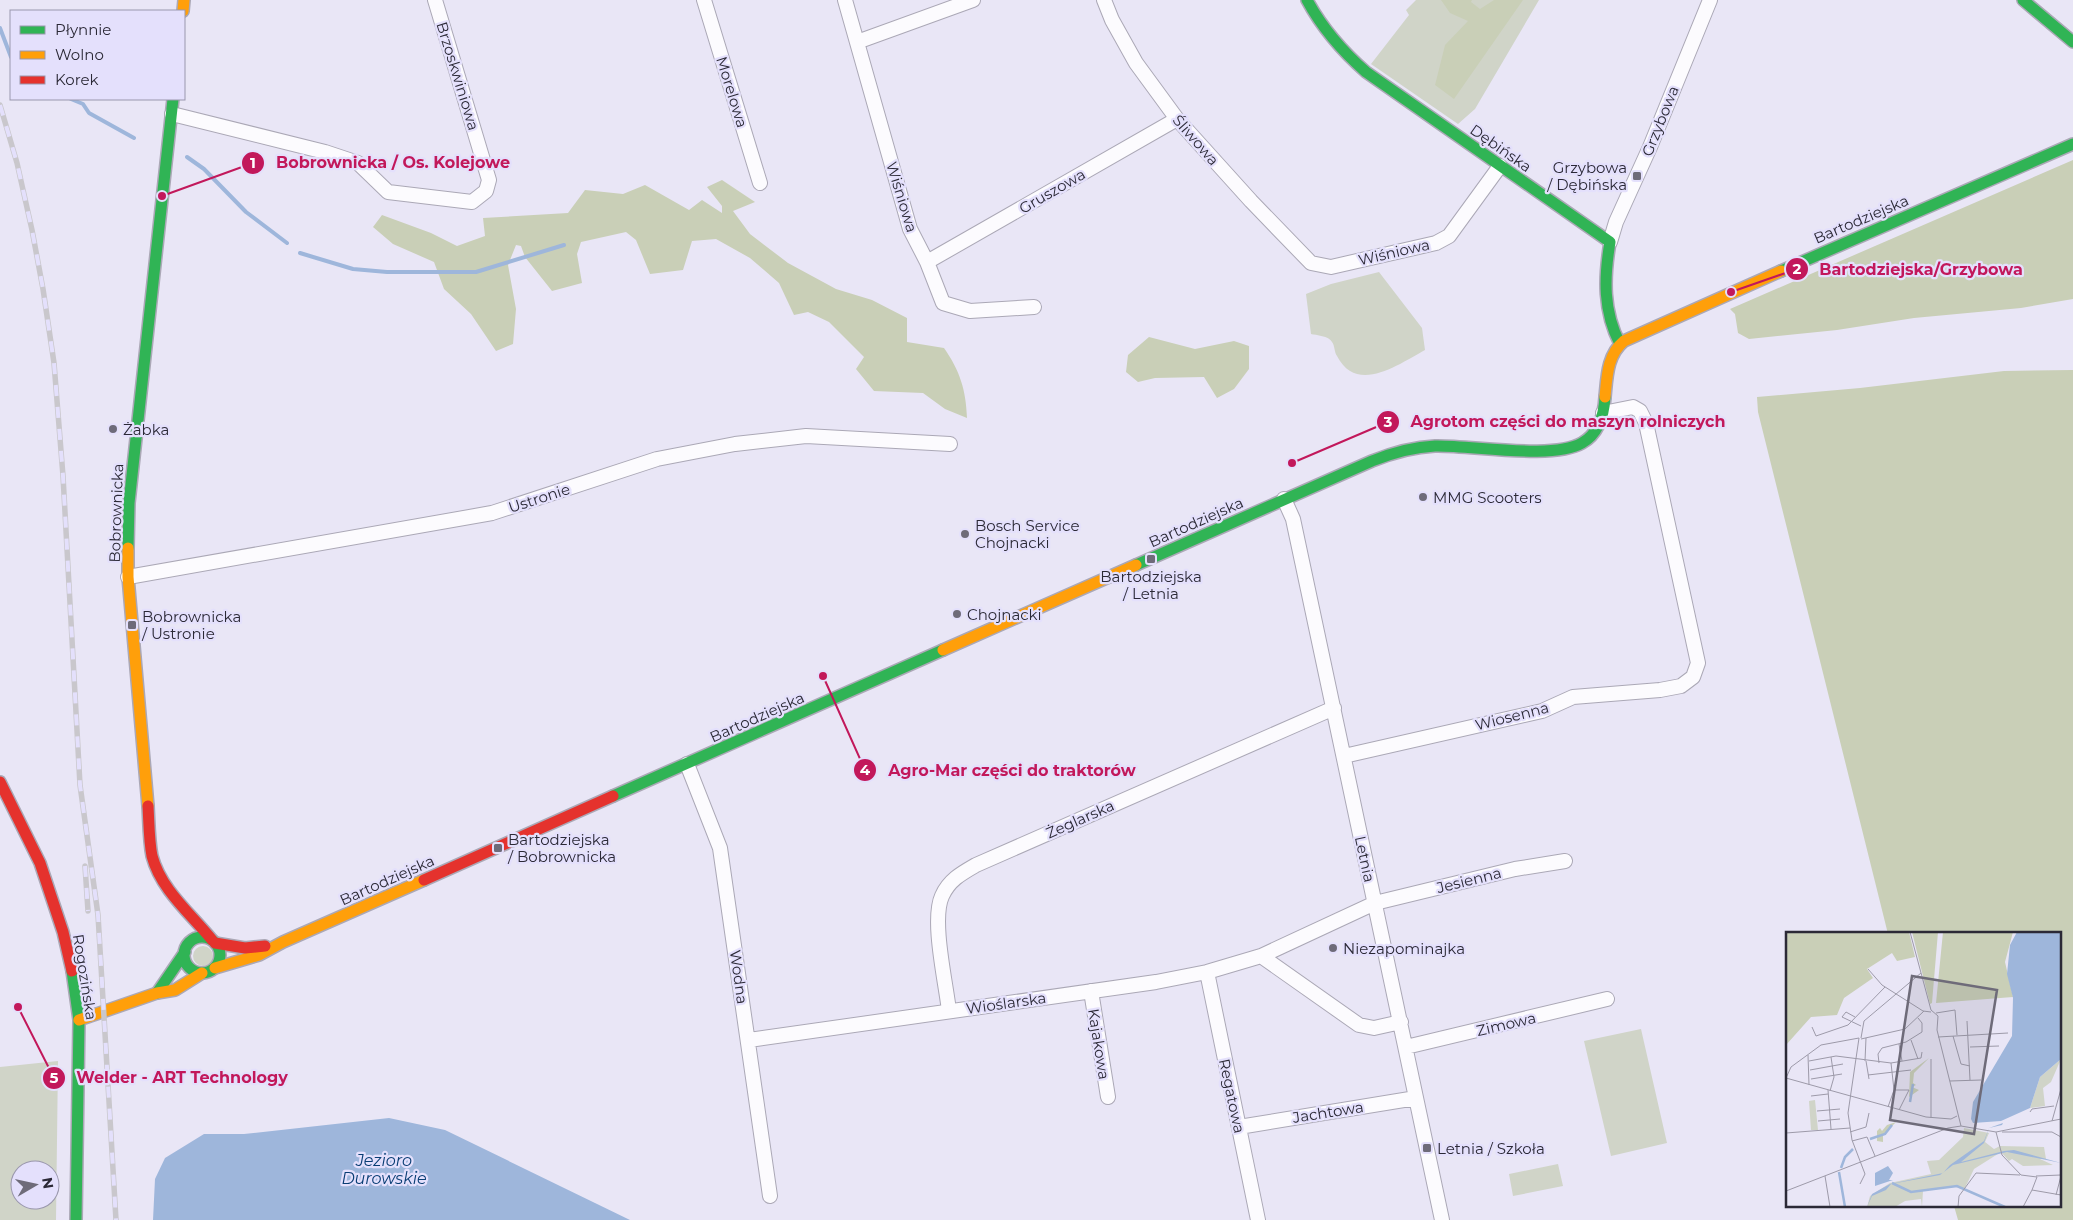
<svg xmlns="http://www.w3.org/2000/svg" width="2073" height="1220" viewBox="0 0 2073 1220" font-family="Montserrat,sans-serif">
	<style>
		.green { fill: #d0d4c8; fill-rule: evenodd }
		.forest { fill: #c9cfb7 }
		.water { fill: #9eb6db }
		.lines { fill: none; stroke-linecap: round; stroke-linejoin: round }
		.stream { stroke: #9eb6db; stroke-width: 4 }
		.street-casing { stroke: #aba8b6; stroke-width: 16 }
		.fast-casing { stroke: #aba8b6; stroke-width: 14 }
		.slow-casing { stroke: #aba8b6; stroke-width: 14 }
		.jam-casing { stroke: #aba8b6; stroke-width: 14 }
		.street { stroke: #fcfbfe; stroke-width: 14 }
		.fast { stroke: #30b455; stroke-width: 11 }
		.slow { stroke: #ff9f0a; stroke-width: 11 }
		.jam { stroke: #e5322d; stroke-width: 11 }
		.rail-casing { stroke: #c9c7cc; stroke-width: 5.5 }
		.rail { stroke: #e4e0fc; stroke-width: 4; stroke-dasharray: 11; stroke-linecap: butt }
		.poi-dot { fill: #6e6b79; stroke: #e4e0fc; stroke-width: 2 }
		.labels { text-anchor: middle; dominant-baseline: central; stroke-width: 4.5; stroke-linejoin: round; paint-order: stroke }
		.street-label { font-size: 15px; fill: #2b2936; stroke: #e4e0fc }
		.poi-label { font-size: 15px; fill: #2b2936; stroke: #e4e0fc; text-anchor: start }
		.water-label { font-size: 16px; font-style: italic; fill: #093d74; stroke: #e4e0fc }
		.inset-river { fill: none; stroke: #9eb6db; stroke-width: 2.5 }
		.inset-road { fill: none; stroke: #9d9aa9; stroke-width: 1 }
		.view { fill: #6e6b79; fill-opacity: 0.15; stroke: #6e6b79; stroke-width: 2.5 }
		.inset-edge { fill: none; stroke: #2b2936; stroke-width: 2.5 }
		.leader { fill: none; stroke: #c2185b; stroke-width: 2 }
		.callout-dot { fill: #c2185b; stroke: #e4e0fc; stroke-width: 2 }
		.mark-label { font-size: 15px; text-anchor: middle; font-weight: bold; fill: #fff }
		.callout-label { font-size: 16px; text-anchor: middle; font-weight: bold; fill: #c2185b; stroke: #e4e0fc; stroke-width: 4.5; stroke-linejoin: round; paint-order: stroke }
	</style>
	<rect width="100%" height="100%" fill="#e9e6f6"/>
	<path class="green" d="M 1416,0 L 1539,0 L 1475,109 L 1458,124 L 1371,64 L 1409,15 L 1406,10 Z
		M 1379,272 L 1422,328 L 1425,350 C 1399,364 1357,395 1337,356 C 1334,352 1335,346 1332,342 C 1329,336 1316,335 1311,334 L 1306,294 L 1331,284 Z
		M193 956a10 10 0 1 1 20 0a10 10 0 1 1-20 0Z
		M 1641,1029 L 1667,1143 L 1611,1156 L 1584,1041 Z
		M 58,1061 L 56,1220 L 0,1220 L 0,1067 ZM 20,1170 L 50,1170 L 50,1200 L 20,1200 Z
		M 1558,1164 L 1563,1186 L 1513,1196 L 1509,1174 Z"/>
	<path class="forest" d="M 1441,0 L 1472,0 L 1471,2 L 1480,9 L 1494,0 L 1523,0 L 1454,99 L 1435,85 L 1445,45 L 1468,21 L 1450,13 Z
		M 2073,160 L 2073,299 L 2021,308 L 1914,318 L 1837,330 L 1749,339 L 1738,333 L 1735,314 L 1730,309 Z
		M 722,180 L 755,202 L 733,211 L 750,234 L 788,263 L 836,289 L 872,300 L 907,318 L 907,342 L 944,348 C 960,371 966,390 967,418 L 945,409 L 923,393 L 874,391 L 856,369 L 864,357 L 829,322 L 808,312 L 794,315 L 779,283 L 750,258 L 716,239 L 692,241 L 683,270 L 650,274 L 636,240 L 626,232 L 581,242 L 577,254 L 582,283 L 552,291 L 525,257 L 521,246 L 516,245 L 508,265 L 516,309 L 513,344 L 496,351 L 471,314 L 444,289 L 434,262 L 393,244 L 373,227 L 382,215 L 431,233 L 457,246 L 485,236 L 483,218 L 568,213 L 585,190 L 623,194 L 645,185 L 689,210 L 702,200 L 722,213 L 722,206 L 707,187 Z
		M 1149,337 L 1195,349 L 1234,341 L 1249,346 L 1249,369 L 1234,389 L 1217,398 L 1204,377 L 1155,378 L 1138,382 L 1126,372 L 1128,355 Z
		M 2073,370 L 2073,1220 L 1958,1220 L 1954,1206 L 2059,1206 L 2059,934 L 1888,934 L 1758,412 L 1757,397 L 1860,388 L 2004,371 Z"/>
	<path class="water" d="M 389,1118 L 445,1130 L 630,1220 L 153,1220 L 155,1179 L 165,1158 L 204,1134 L 244,1134 Z"/>
	<g class="lines">
		<path class="stream" d="M 0,28 L 11,57
			M 71,99 L 83,104 L 89,113 L 134,138
			M 187,157 L 204,169 L 246,212 L 287,243
			M 300,253 L 353,269 L 387,272 L 476,272 L 564,245"/>
		<defs>
			<path id="street" d="M 704,0 L 760,183
				M 845,0 L 910,229 L 927,262 L 943,303 L 970,311 L 1034,307
				M 1104,0 L 1112,20 L 1136,63 L 1177,119 L 1251,201 L 1311,263 L 1331,267 L 1436,243 L 1449,236 L 1500,166
				M 857,42 L 973,0
				M 172,114 L 325,152 L 358,163 L 388,192 L 472,202 L 486,191 L 489,180 L 435,0
				M 1610,242 L 1616,222 L 1650,147 L 1710,0
				M 927,262 L 1177,119
				M 1284,499 L 1293,519 L 1442,1220
				M 128,577 L 492,513 L 657,459 L 735,444 L 806,436 L 950,444
				M 1344,756 L 1542,711 L 1573,697 L 1660,690 L 1681,686 L 1693,677 L 1698,663 L 1646,423 L 1640,411 L 1633,407 L 1603,413
				M 687,764 L 720,848 L 770,1196
				M 1261,956 L 1359,1025 L 1374,1028 L 1401,1022
				M 1207,972 L 1258,1220
				M 1091,991 L 1108,1097
				M 949,1011 C 946,983 931,920 942,896 C 949,880 962,873 976,865 L 1334,708
				M 749,1040 L 1156,982 L 1207,972 L 1261,956 L 1375,903 L 1515,869 L 1565,861
				M 1406,1047 L 1607,999
				M 1239,1127 L 1416,1098"/>
			<path id="fast" d="M 1307,0 C 1322,28 1342,51 1366,72 L 1610,242 C 1604,278 1603,311 1620,344
				M 2023,0 L 2073,42
				M 1781,271 L 2073,144
				M 128,548 L 129,503 L 173,99
				M 1136,565 L 1372,461 C 1392,453 1413,447 1435,446 C 1471,445 1553,460 1582,443 C 1598,434 1604,415 1605,397
				M 613,796 L 943,650
				M184 955a18 18 0 1 1 36 0a18 18 0 1 1-36 0Z
				M 72,971 L 79,1020 L 76,1220
				M 157,993 L 185,952"/>
			<path id="slow" d="M 183,11 L 184,0
				M 1605,397 C 1607,377 1607,355 1624,341 L 1781,271
				M 128,548 L 128,577 L 148,806
				M 943,650 L 1136,565
				M 215,968 L 259,955 L 283,942 L 424,880
				M 79,1020 L 157,993 L 175,990 L 202,973"/>
			<path id="jam" d="M 0,782 L 40,863 L 63,932 L 72,971
				M 148,806 C 149,823 149,841 152,856 C 161,890 191,914 212,940
				M 424,880 L 613,796
				M 215,943 L 245,948 L 265,946"/>
		</defs>
		<use href="#street" class="street-casing"/>
		<use href="#fast" class="fast-casing"/>
		<use href="#slow" class="slow-casing"/>
		<use href="#jam" class="jam-casing"/>
		<use href="#street" class="street"/>
		<use href="#fast" class="fast"/>
		<use href="#slow" class="slow"/>
		<use href="#jam" class="jam"/>
		<defs>
			<path id="rail" d="M 0,105 L 17,163 L 32,230 L 43,289 L 54,363 L 63,476 L 80,785 L 98,915 L 116,1220
				M 85,866 L 88,911"/>
		</defs>
		<use href="#rail" class="rail-casing"/>
		<use href="#rail" class="rail"/>
	</g>
	<g class="poi-dot">
		<rect x="1632" y="171" width="10" height="10" rx="2.5"/>
		<circle cx="113" cy="429" r="5"/>
		<circle cx="1423" cy="497" r="5"/>
		<circle cx="965" cy="534" r="5"/>
		<rect x="1146" y="554" width="10" height="10" rx="2.5"/>
		<circle cx="957" cy="614" r="5"/>
		<rect x="127" y="620" width="10" height="10" rx="2.5"/>
		<rect x="493" y="843" width="10" height="10" rx="2.5"/>
		<circle cx="1333" cy="948" r="5"/>
		<rect x="1422" y="1143" width="10" height="10" rx="2.5"/>
	</g>
	<g class="labels">
		<g class="street-label">
			<text transform="translate(458 76) rotate(73)">Brzoskwiniowa</text>
			<text transform="translate(732 92) rotate(73)">Morelowa</text>
			<text transform="translate(1660 121) rotate(-68)">Grzybowa</text>
			<text transform="translate(1196 140) rotate(49)">Śliwowa</text>
			<text transform="translate(1501 148) rotate(35)">Dębińska</text>
			<text transform="translate(1052 191) rotate(-30)">Gruszowa</text>
			<text transform="translate(902 197) rotate(73)">Wiśniowa</text>
			<text transform="translate(1861 219) rotate(-23)">Bartodziejska</text>
			<text transform="translate(1394 252) rotate(-13)">Wiśniowa</text>
			<text transform="translate(539 498) rotate(-18)">Ustronie</text>
			<text transform="translate(116 513) rotate(-88)">Bobrownicka</text>
			<text transform="translate(1196 522) rotate(-24)">Bartodziejska</text>
			<text transform="translate(1512 716) rotate(-14)">Wiosenna</text>
			<text transform="translate(757 717) rotate(-24)">Bartodziejska</text>
			<text transform="translate(1080 819) rotate(-24)">Żeglarska</text>
			<text transform="translate(1365 859) rotate(78)">Letnia</text>
			<text transform="translate(387 880) rotate(-24)">Bartodziejska</text>
			<text transform="translate(1469 880) rotate(-14)">Jesienna</text>
			<text transform="translate(85 977) rotate(81)">Rogozińska</text>
			<text transform="translate(739 977) rotate(82)">Wodna</text>
			<text transform="translate(1006 1003) rotate(-8)">Wioślarska</text>
			<text transform="translate(1506 1024) rotate(-13)">Zimowa</text>
			<text transform="translate(1099 1044) rotate(81)">Kajakowa</text>
			<text transform="translate(1232 1096) rotate(78)">Regatowa</text>
			<text transform="translate(1328 1112) rotate(-9)">Jachtowa</text>
		</g>
		<g class="poi-label">
			<text x="1627" y="167" text-anchor="end">Grzybowa<tspan x="1627" dy="17">/ Dębińska</tspan></text>
			<text x="123" y="429">Żabka</text>
			<text x="1433" y="497">MMG Scooters</text>
			<text x="975" y="525">Bosch Service<tspan x="975" dy="17">Chojnacki</tspan></text>
			<text x="1151" y="576" text-anchor="middle">Bartodziejska<tspan x="1151" dy="17">/ Letnia</tspan></text>
			<text x="967" y="614">Chojnacki</text>
			<text x="142" y="616">Bobrownicka<tspan x="142" dy="17">/ Ustronie</tspan></text>
			<text x="508" y="839">Bartodziejska<tspan x="508" dy="17">/ Bobrownicka</tspan></text>
			<text x="1343" y="948">Niezapominajka</text>
			<text x="1437" y="1148">Letnia / Szkoła</text>
		</g>
		<g class="water-label">
			<text x="384" y="1160">Jezioro<tspan x="384" dy="18">Durowskie</tspan></text>
		</g>
	</g>
	<g transform="translate(1786 932)">
		<rect width="275" height="275" fill="#e9e6f6"/>
		<path d="M 275,127 L 265,150 L 257,156 L 259,174 L 244,176 L 254,145 ZM 29,168 L 32,198 L 25,198 L 23,169 ZM 178,196 L 203,201 L 199,210 L 208,217 L 214,214 L 258,215 L 260,227 L 254,227 L 267,233 L 237,234 L 226,227 L 223,229 L 215,220 L 188,237 L 178,258 L 168,254 L 137,259 L 136,275 L 135,267 L 119,269 L 109,275 L 81,275 L 84,264 L 104,251 L 145,242 L 141,229 L 153,228 L 177,205 Z" fill="#d0d4c8"/>
		<path d="M 0,0 L 123,0 L 129,25 L 111,29 L 106,21 L 81,37 L 87,46 L 58,66 L 51,83 L 25,85 L 0,113 ZM 126,0 L 152,0 L 146,71 L 144,72 ZM 157,0 L 227,0 L 219,30 L 227,65 L 150,71 ZM 143,126 L 128,141 L 127,151 L 130,153 L 126,155 L 133,158 L 123,165 L 124,140 ZM 110,190 L 97,203 L 97,210 L 91,209 L 91,199 L 94,196 L 96,199 L 101,193 Z" fill="#c9cfb7"/>
		<path d="M 231,0 L 275,0 L 275,127 L 254,145 L 244,176 L 215,189 L 187,191 L 185,187 L 187,170 L 226,104 L 227,66 L 221,42 L 224,13 ZM 217,191 L 216,193 L 203,196 L 198,211 L 175,230 L 218,219 L 228,218 L 275,231 L 221,220 L 167,233 L 154,243 L 105,252 L 100,258 L 86,264 L 81,275 L 86,262 L 104,252 L 157,241 L 164,233 L 198,209 L 203,196 ZM 102,234 L 107,241 L 103,248 L 107,248 L 89,254 L 89,241 Z" fill="#9eb6db"/>
		<path class="inset-river" d="M 124,170 L 127,152M 84,207 L 99,202 L 106,193M 55,236 L 59,225 L 67,217M 53,240 L 59,275M 106,251 L 125,260 L 171,254 L 219,275"/>
		<path class="inset-road" d="M 124,0 L 145,78 L 152,84 L 151,98 L 175,194M 82,37 L 96,53 L 137,79 L 145,80M 150,81 L 169,78 L 171,103M 69,85 L 60,80 L 56,85 L 75,94M 181,89 L 184,148M 26,95 L 30,104 L 62,93 L 99,55M 167,104 L 175,132 L 184,134M 152,105 L 222,101M 73,106 L 62,181 L 66,208 L 79,242 L 74,252M 75,106 L 78,89 L 135,41M 75,107 L 119,97 L 138,79M 125,108 L 132,127M 113,112 L 116,129M 184,115 L 213,114M 22,123 L 23,153M 145,127 L 145,186M 23,129 L 50,124 L 105,131 L 135,126 L 136,120M 79,129 L 80,106M 80,129 L 83,147M 93,131 L 92,122 L 96,116 L 120,110 L 136,100 L 136,91 L 132,86M 24,138 L 57,132M 82,143 L 125,138M 0,146 L 140,185 L 165,187 L 171,184M 0,146 L 5,135 L 35,113 L 73,106M 25,147 L 56,142M 164,149 L 195,148M 42,158 L 45,197M 108,158 L 123,158 L 113,178M 44,159 L 48,145 L 45,125M 25,164 L 42,162M 102,175 L 108,158 L 105,131M 31,179 L 54,177M 244,180 L 246,177 L 268,174M 275,187 L 210,200 L 216,223 L 235,243 L 251,245 L 246,258 L 275,263M 32,189 L 54,187M 266,189 L 275,157M 64,200 L 80,195 L 83,181M 216,200 L 266,200 L 275,205M 0,201 L 64,196M 66,209 L 81,205 L 89,224M 39,244 L 44,275M 250,244 L 275,243M 0,259 L 162,196 L 175,194 L 210,200M 270,263 L 275,244M 172,275 L 173,264 L 190,241 L 234,243M 237,275 L 246,258"/>
		<path class="view" d="M 126,44 L 211,58 L 188,202 L 104,188 Z"/>
		<rect width="275" height="275" class="inset-edge"/>
	</g>
	<path class="leader" d="M162 196L253 163M1731 292L1797 269M1292 463L1388 422M823 676L865 770M18 1007L54 1078"/>
	<g class="callout-dot">
		<circle cx="162" cy="196" r="5"/>
		<circle cx="1731" cy="292" r="5"/>
		<circle cx="1292" cy="463" r="5"/>
		<circle cx="823" cy="676" r="5"/>
		<circle cx="18" cy="1007" r="5"/>
		<circle cx="253" cy="163" r="12"/>
		<circle cx="1797" cy="269" r="12"/>
		<circle cx="1388" cy="422" r="12"/>
		<circle cx="865" cy="770" r="12"/>
		<circle cx="54" cy="1078" r="12"/>
	</g>
	<g class="mark-label">
		<text x="253" y="168">1</text>
		<text x="1797" y="274">2</text>
		<text x="1388" y="427">3</text>
		<text x="865" y="775">4</text>
		<text x="54" y="1083">5</text>
	</g>
	<g class="callout-label">
		<text x="393" y="168">Bobrownicka / Os. Kolejowe</text>
		<text x="1921" y="275">Bartodziejska/Grzybowa</text>
		<text x="1568" y="427">Agrotom części do maszyn rolniczych</text>
		<text x="1012" y="776">Agro-Mar części do traktorów</text>
		<text x="182" y="1083">Welder - ART Technology</text>
	</g>
	<rect x="10" y="10" width="175" height="90" fill="#e4e0fc" stroke="#9a97ad"/>
	<rect x="20" y="26" width="25" height="8" fill="#30b455" stroke="#9a97ad"/>
	<text x="55" y="35" font-size="15" fill="#2b2936">Płynnie</text>
	<rect x="20" y="51" width="25" height="8" fill="#ff9f0a" stroke="#9a97ad"/>
	<text x="55" y="60" font-size="15" fill="#2b2936">Wolno</text>
	<rect x="20" y="76" width="25" height="8" fill="#e5322d" stroke="#9a97ad"/>
	<text x="55" y="85" font-size="15" fill="#2b2936">Korek</text>
	<g transform="translate(35 1185) rotate(81)"><circle r="24" fill="#e4e0fc" stroke="#9a97ad"/>
	<path d="M0-4L9 19L0 12L-9 19Z" fill="#6e6b79"/>
	<text y="-8" font-size="14" font-weight="bold" text-anchor="middle" fill="#2b2936">N</text>
	</g>
</svg>
